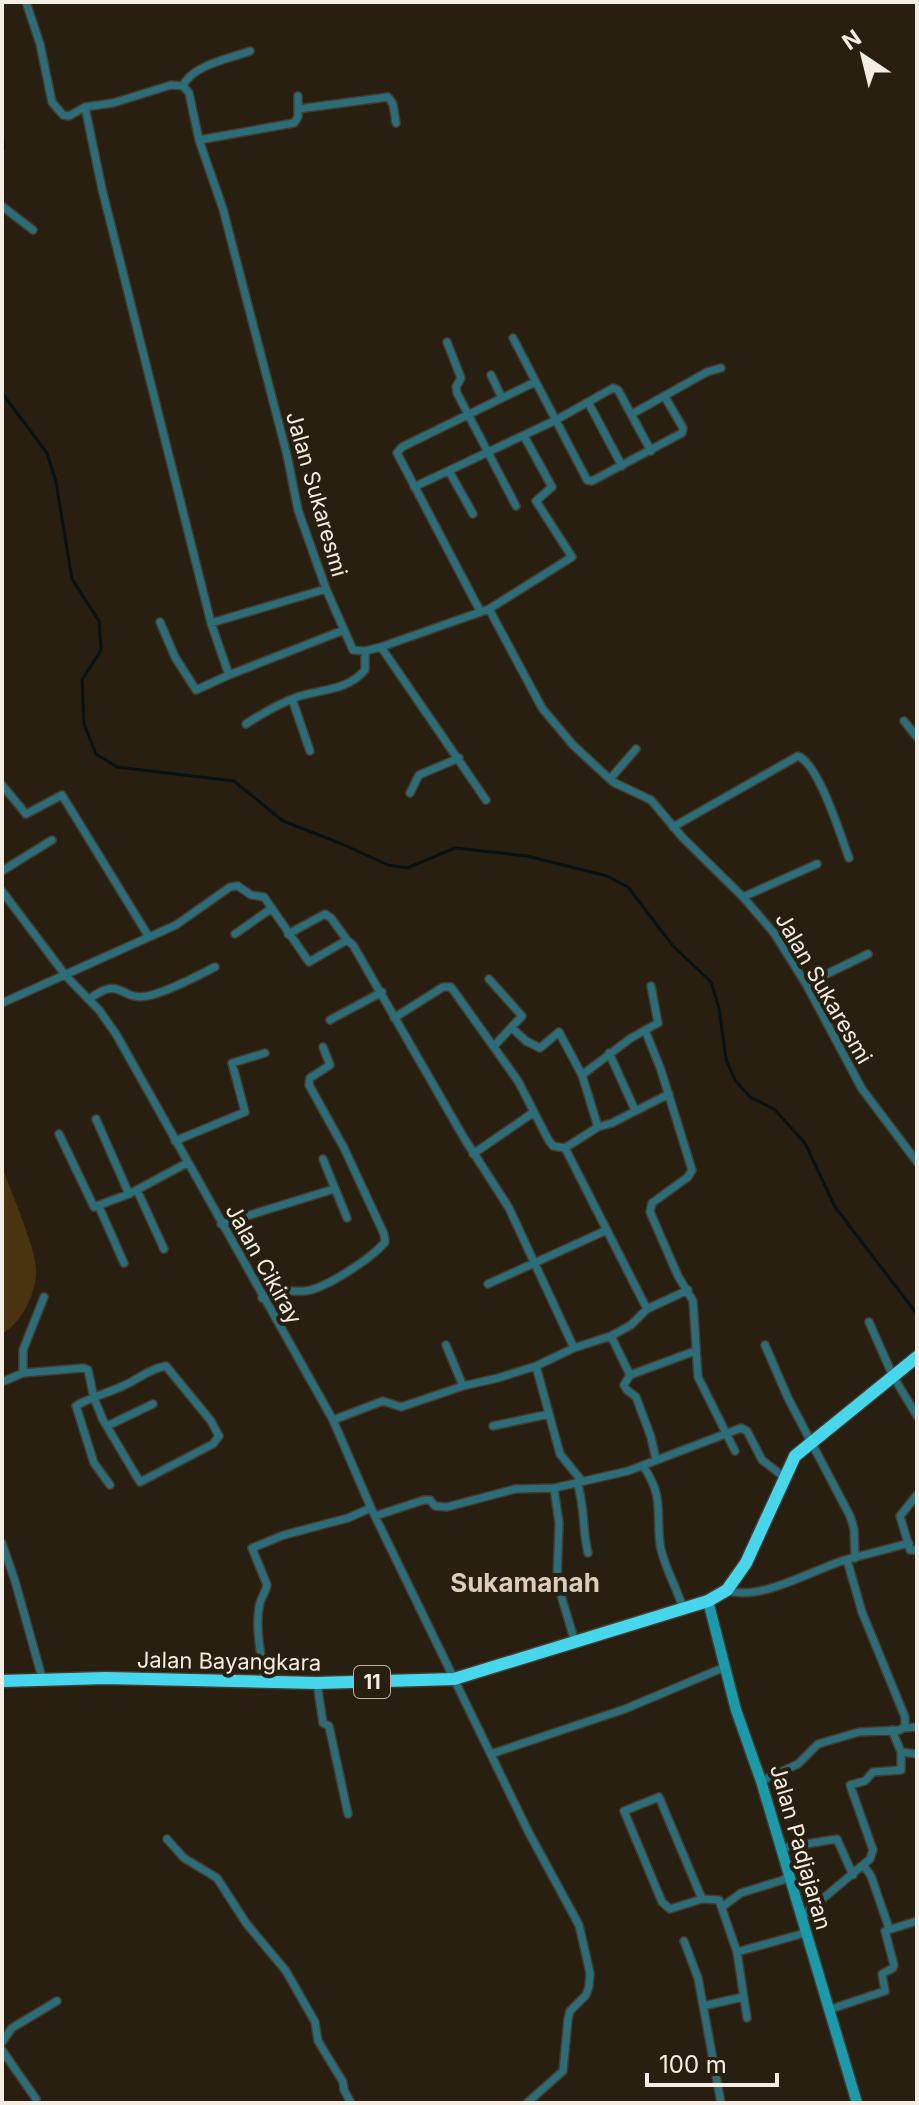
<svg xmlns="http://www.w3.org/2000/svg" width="919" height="2105" viewBox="0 0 919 2105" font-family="Inter,sans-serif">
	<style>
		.green { fill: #4a3410 }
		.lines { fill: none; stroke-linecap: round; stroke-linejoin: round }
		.stream { stroke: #061214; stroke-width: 3 }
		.street-casing { stroke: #453c2e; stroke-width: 10 }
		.secondary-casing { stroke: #453c2e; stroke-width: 13 }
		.highway-casing { stroke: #453c2e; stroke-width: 15 }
		.street { stroke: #2b6e79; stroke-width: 7 }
		.secondary { stroke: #1a9bac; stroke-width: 10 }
		.highway { stroke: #47d7ed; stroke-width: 12 }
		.labels { text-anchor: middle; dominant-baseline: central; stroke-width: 8; stroke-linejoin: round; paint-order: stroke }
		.shield { fill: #291f10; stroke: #b7afa4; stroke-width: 2 }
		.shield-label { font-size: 20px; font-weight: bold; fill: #f4ede3 }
		.street-label { font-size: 22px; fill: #f4ede3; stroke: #291f10 }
		.quarter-label { font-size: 26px; font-weight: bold; fill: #dbcdba; stroke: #291f10 }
	</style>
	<rect width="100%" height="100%" fill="#291f10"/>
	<path class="green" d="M 2,1166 C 10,1190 35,1246 36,1269 C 37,1293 22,1322 2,1334 Z"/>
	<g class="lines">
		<path class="stream" d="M 2,128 L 4,148 L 2,151
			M 2,393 L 47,453 L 56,482 L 72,579 L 99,621 L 101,650 L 82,680 L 84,724 L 96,754 L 117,767 L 234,781 L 283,821 L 342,844 L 388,865 L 407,868 L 455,848 L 527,856 L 607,876 L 628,887 L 673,946 L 711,982 L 719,1008 L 726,1059 L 735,1080 L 750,1097 L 774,1109 L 805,1143 L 835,1207 L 917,1314"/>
		<defs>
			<path id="street" d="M 26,2 L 40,44 L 52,102 L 63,115 L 69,116 L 85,107 L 113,103 L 171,85 L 183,86 L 189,93 L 199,140 L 223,209 L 287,455 L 298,510 L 326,589 L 353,650 L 365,651 L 381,647 L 489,609 L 542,708 L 573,745 L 613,782 L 651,800 L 683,838 L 743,897 L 774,933 L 806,984 L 862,1089 L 917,1162
				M 183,86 C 192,65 229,59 250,51
				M 85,107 L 102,189 L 211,623 L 229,675 L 344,630
				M 298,109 L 388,97 L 393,104 L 396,123
				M 199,140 L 294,123 L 298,117 L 298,96
				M 2,206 L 33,230
				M 513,338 L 587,480 L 592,481 L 682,433 L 683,428 L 665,397
				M 447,342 L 461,378 L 456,387 L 457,393 L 516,506
				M 491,375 L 502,398
				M 588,402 L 622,466
				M 632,414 L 707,372 L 721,368
				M 449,471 L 473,514
				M 414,487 L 556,420 L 613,388 L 618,390 L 651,451
				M 489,609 L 572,557 L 536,501 L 552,487 L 524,436
				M 480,611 L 397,453 L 402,447 L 535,382
				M 160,622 L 175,657 L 196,690 L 229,675
				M 211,623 L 326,589
				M 381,647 L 486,800
				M 292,699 L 310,751
				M 904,721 L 917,737
				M 246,724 C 263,713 278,704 297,697 C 321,689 347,691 365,670 L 365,651
				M 610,779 L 636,749
				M 2,785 L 26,814 L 62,795 L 149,937
				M 410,793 L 419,775 L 459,758
				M 673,827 L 798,756 C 819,764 841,837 849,858
				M 2,871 L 52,840
				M 2,891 L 66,976 L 99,1010 L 116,1034 L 333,1420 L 371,1508 L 528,1831 L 579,1925 L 590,1973 L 589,1986 L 586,1995 L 570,2011 L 568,2019 L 563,2071 L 527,2103
				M 743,897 L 817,864
				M 235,934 L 272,908
				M 288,934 L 325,914 L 331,918 L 347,940
				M 489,979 L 522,1016 L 494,1046
				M 806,984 L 868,954
				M 89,999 C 125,973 117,1004 152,995 C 174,989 195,977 215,967
				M 2,1003 L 176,925 L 230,887 L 238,886 L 251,895 L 264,897 L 309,962 L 347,940 L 353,945 L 464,1138 L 509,1208 L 574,1348 L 611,1336 L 630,1375 L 695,1351
				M 394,1018 L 443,987 L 451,987 L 518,1081 L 549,1141 L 553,1146 L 565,1148
				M 330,1020 L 382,992
				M 512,1028 L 526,1041 L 540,1048 L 559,1032 L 582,1075
				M 645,1030 L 661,1070 L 692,1170 L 688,1177 L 652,1203 L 650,1212 L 678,1276 L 693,1301 L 698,1377 L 735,1451
				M 609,1053 L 635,1110
				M 96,1119 L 129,1194
				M 598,1127 L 582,1075 L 631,1038 L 658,1023 L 651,986
				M 59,1134 L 94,1207 L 129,1194 L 187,1163
				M 175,1141 L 245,1112 L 232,1063 L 265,1053
				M 473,1154 L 534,1112
				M 323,1159 L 347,1218
				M 137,1190 L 164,1249
				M 99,1207 L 124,1263
				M 221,1224 L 334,1189
				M 488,1284 L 607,1230
				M 262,1298 C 281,1288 286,1292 305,1291 C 325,1289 372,1258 385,1242 L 384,1234 L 344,1148 L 309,1085 L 310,1078 L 330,1065 L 323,1047
				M 647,1309 L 565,1148 L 598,1127 L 612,1123 L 669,1094
				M 869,1322 L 893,1376 L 917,1416
				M 611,1336 L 631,1325 L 647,1309 L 688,1290
				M 446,1345 L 463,1386
				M 765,1345 L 788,1398 L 850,1516 L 854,1529 L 855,1558
				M 536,1366 L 560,1454 L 581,1480
				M 23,1373 L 23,1350 L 44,1297
				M 630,1375 L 624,1385 L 627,1390 L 636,1397 L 651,1437 L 656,1460
				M 2,1382 L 23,1373 L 84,1368 L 88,1370 L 94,1398 L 103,1420 L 140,1482 L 213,1444 L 219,1436 L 211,1421 L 166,1366 C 151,1368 138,1379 125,1385 C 109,1393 90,1397 76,1406 L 94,1463 L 110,1485
				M 333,1420 L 383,1401 L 401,1407 L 463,1386 L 498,1378 L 536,1366 L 574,1348
				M 107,1426 L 153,1404
				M 493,1426 L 549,1414
				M 643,1466 C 664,1496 656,1511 660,1544 C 663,1565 677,1588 683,1608
				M 577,1482 C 585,1505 582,1529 588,1553
				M 554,1488 L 559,1523 L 557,1582 L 575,1642
				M 917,1495 L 900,1516 L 910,1550 L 917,1550
				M 375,1516 L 424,1500 L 430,1500 L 435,1506 L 447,1507 L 515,1489 L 554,1488 L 628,1471 L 741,1428 L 747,1431 L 762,1460 L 784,1477
				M 2,1543 L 15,1581 L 43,1681
				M 727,1590 C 758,1603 816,1568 848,1559 C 868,1554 888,1549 909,1543
				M 265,1682 C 262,1658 254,1627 260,1603 C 262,1595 266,1592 267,1585 L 252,1548 L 284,1535 L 348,1518 L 371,1508
				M 317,1683 L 323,1723 L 329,1726 L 348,1814
				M 904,1728 L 917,1727
				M 892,1730 L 901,1752 L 917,1754
				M 491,1754 L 625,1709 L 725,1667
				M 761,1781 L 798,1764 L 818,1744 L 859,1732 L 900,1730 L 905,1726 L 905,1717 L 862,1612 L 847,1560
				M 167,1839 L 184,1858 L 217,1878 L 246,1923 L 286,1971 L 315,2022 L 318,2041 L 343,2082 L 344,2090 L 351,2103
				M 781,1848 L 837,1839 L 853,1875
				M 864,1866 L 871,1876 L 889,1928
				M 702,1899 L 659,1797 L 624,1811 L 662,1902 L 670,1909 L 702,1899 L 719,1900 L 737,1952 L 805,1933
				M 722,1907 L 741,1893 L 783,1880 L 789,1875
				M 801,1917 L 870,1859 L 873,1850 L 850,1785 L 865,1781 L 873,1772 L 901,1770 L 901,1752
				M 684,1941 L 698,1978 L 721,2103
				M 737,1952 L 747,2018
				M 703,2006 L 743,1997
				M 828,2010 L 885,1991 L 882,1974 L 893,1968 L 894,1965 L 885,1931 L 917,1921
				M 2,2042 L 12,2028 L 57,2001
				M 2,2050 L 36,2099"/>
			<path id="secondary" d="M 708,1601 L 736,1710 L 761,1781 L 857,2103"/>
			<path id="highway" d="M 2,1681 L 106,1678 L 317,1683 L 454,1679 L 708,1601 L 727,1590 L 746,1563 L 795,1456 L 917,1357"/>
		</defs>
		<use href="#street" class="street-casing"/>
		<use href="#secondary" class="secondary-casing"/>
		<use href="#highway" class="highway-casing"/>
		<use href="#street" class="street"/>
		<use href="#secondary" class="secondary"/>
		<use href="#highway" class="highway"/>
	</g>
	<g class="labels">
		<rect class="shield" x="354" y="1666" width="36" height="32" rx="6"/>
		<g class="shield-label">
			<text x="372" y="1682">11</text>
		</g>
		<g class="street-label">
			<text transform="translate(317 494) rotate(74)">Jalan Sukaresmi</text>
			<text transform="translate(824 988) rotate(60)">Jalan Sukaresmi</text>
			<text transform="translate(264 1264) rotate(61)">Jalan Cikiray</text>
			<text transform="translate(229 1661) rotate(1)">Jalan Bayangkara</text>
			<text transform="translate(801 1847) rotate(74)">Jalan Padjajaran</text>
		</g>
		<g class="quarter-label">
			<text x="525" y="1582">Sukamanah</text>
		</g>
	</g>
	<rect width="919" height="2105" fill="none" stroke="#f4ede3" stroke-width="8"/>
	<g transform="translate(863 56) rotate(325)" stroke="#291f10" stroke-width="6" paint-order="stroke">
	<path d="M0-6L14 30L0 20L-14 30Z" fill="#f4ede3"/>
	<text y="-12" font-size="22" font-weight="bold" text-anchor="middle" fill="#f4ede3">N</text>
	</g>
	<path d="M647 2073v12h130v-12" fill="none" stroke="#f4ede3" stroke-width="4"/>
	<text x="659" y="2073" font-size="24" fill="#f4ede3" stroke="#291f10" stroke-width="6" paint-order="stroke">100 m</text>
</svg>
